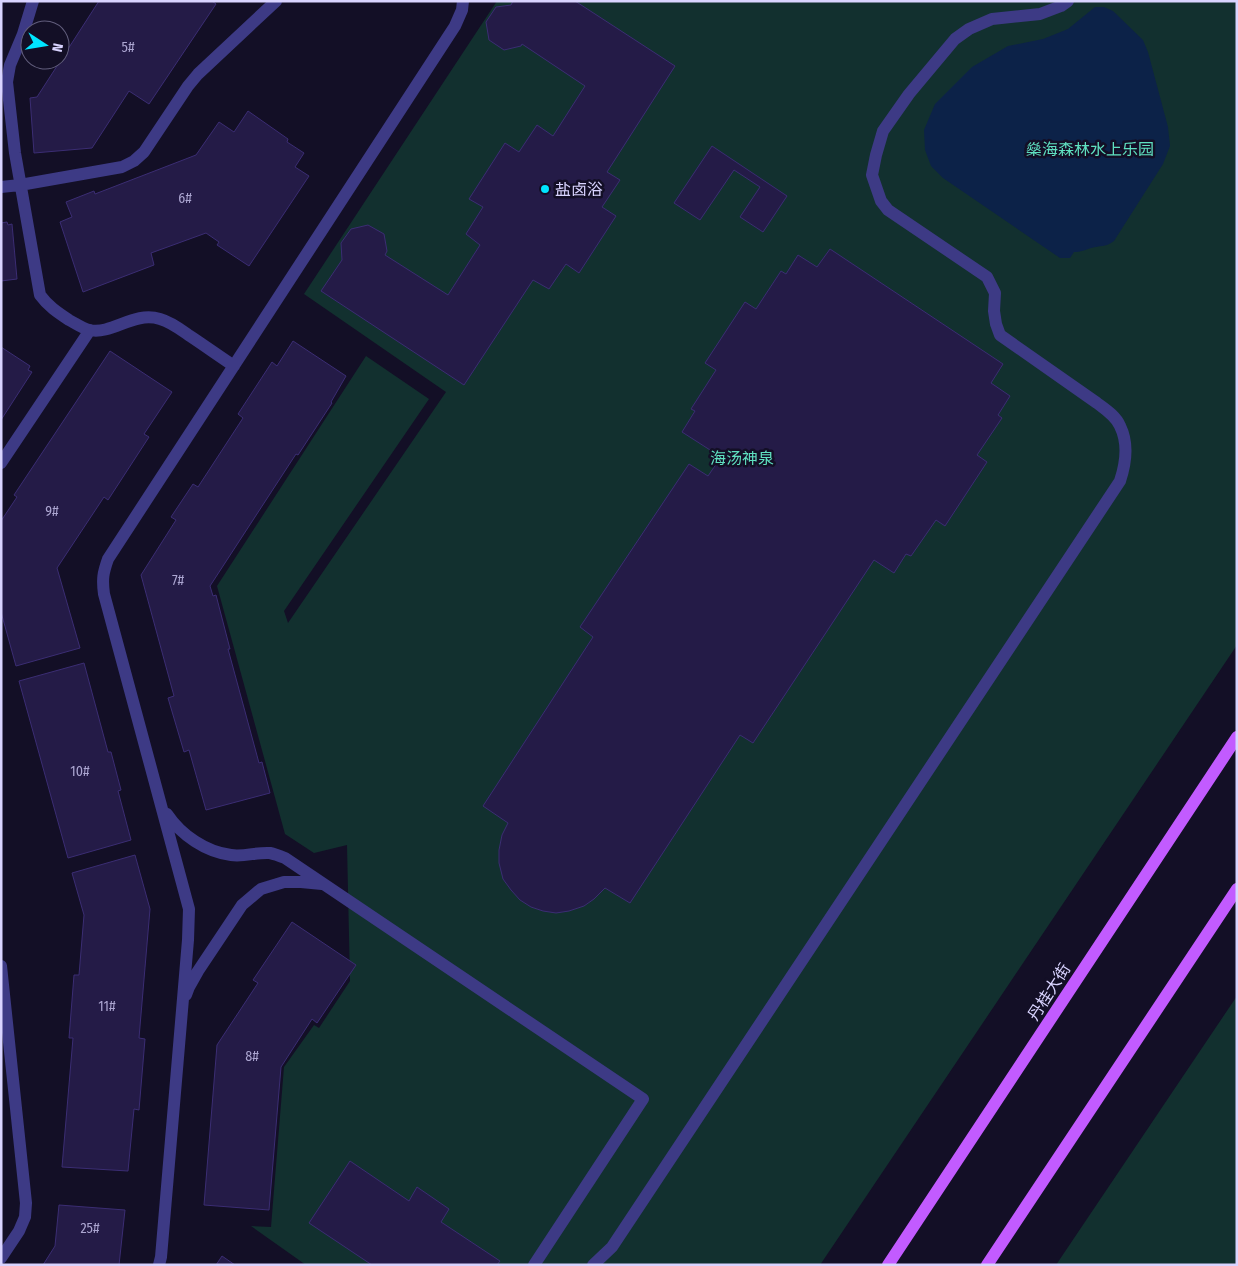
<svg xmlns="http://www.w3.org/2000/svg" width="1238" height="1266" viewBox="0 0 1238 1266" font-family="'Fira Sans Condensed','Noto Sans SC',sans-serif">
	<style>
		.green { fill: #12302f }
		.water { fill: #0c2248 }
		.building { fill: #241b47; stroke: #3b2d73 }
		.lines { fill: none; stroke-linecap: round; stroke-linejoin: round }
		.minor { stroke: #3d3a85; stroke-width: 12 }
		.major { stroke: #c25bff; stroke-width: 12 }
		.poi-dot { fill: #00e5ff; stroke: #130f26; stroke-width: 2 }
		.labels { text-anchor: middle; dominant-baseline: central; stroke-width: 5; stroke-linejoin: round; paint-order: stroke }
		.number-label { font-size: 14px; fill: #aca6d1 }
		.park-label { font-size: 16px; fill: #5fe0c0; stroke: #130f26 }
		.poi-label { font-size: 16px; fill: #d9d4ff; stroke: #130f26; text-anchor: start }
		.street-label { font-size: 16px; fill: #d9d4ff; stroke: #130f26 }
	</style>
	<rect width="100%" height="100%" fill="#130f26"/>
	<path class="green" d="M 497,1 L 1237,1 L 1237,645 L 820,1265 L 306,1265 L 251,1226 L 271,1227 L 284,1067 L 314,1025 L 319,1028 L 350,981 L 347,845 L 314,853 L 285,834 L 217,586 L 366,356 L 429,399 L 284,611 L 288,623 L 446,392 L 304,294 Z
		M 1237,996 L 1237,1265 L 1056,1265 Z"/>
	<path class="water" d="M 1095,7 L 1104,7 L 1113,11 L 1143,40 L 1148,52 L 1168,127 L 1170,146 L 1163,164 L 1114,241 C 1104,248 1101,245 1091,248 C 1085,250 1081,252 1074,252 L 1070,258 L 1060,258 L 943,178 L 931,166 L 925,150 L 924,130 L 935,104 L 972,67 L 1008,46 L 1043,39 L 1068,29 Z"/>
	<path class="building" d="M 99,1 L 212,1 L 216,4 L 149,104 L 129,91 L 92,148 L 34,153 L 30,98 L 37,97 Z
		M 513,1 L 575,1 L 675,66 L 607,172 L 620,180 L 602,207 L 616,216 L 579,273 L 566,264 L 549,289 L 533,280 L 464,385 L 321,291 L 342,260 L 341,243 L 351,229 L 368,225 L 384,234 L 387,251 L 385,255 L 448,295 L 480,245 L 466,234 L 483,207 L 469,199 L 505,143 L 519,152 L 537,125 L 553,136 L 585,86 L 522,44 L 521,46 L 504,50 L 489,40 L 486,22 L 496,7 L 511,5 Z
		M 248,111 L 288,139 L 287,142 L 304,153 L 295,167 L 309,176 L 249,266 L 217,245 L 219,242 L 206,233 L 151,253 L 154,265 L 83,292 L 60,222 L 72,217 L 66,202 L 94,191 L 95,194 L 196,155 L 219,122 L 234,132 Z
		M 712,146 L 787,196 L 763,232 L 740,217 L 760,187 L 734,170 L 700,220 L 674,203 Z
		M 7,222 L 8,225 L 12,224 L 17,279 L 1,281 L 1,223 Z
		M 830,249 L 1003,364 L 991,383 L 1010,396 L 998,415 L 1002,418 L 977,455 L 987,462 L 945,526 L 936,520 L 911,556 L 906,554 L 894,573 L 874,560 L 753,743 L 740,735 L 630,903 L 605,888 L 594,899 L 584,906 L 569,911 L 556,913 L 543,911 L 531,907 L 520,900 L 511,890 L 503,879 L 499,863 L 499,850 L 502,835 L 508,823 L 483,806 L 593,637 L 580,627 L 689,464 L 708,476 L 721,457 L 682,432 L 695,411 L 691,409 L 716,370 L 705,363 L 745,302 L 756,309 L 781,271 L 786,274 L 798,255 L 817,267 Z
		M 293,341 L 346,376 L 331,402 L 332,403 L 298,455 L 296,454 L 210,586 L 213,596 L 216,595 L 230,649 L 228,649 L 259,763 L 262,762 L 270,793 L 206,810 L 189,750 L 184,752 L 168,698 L 174,696 L 141,575 L 176,520 L 171,517 L 193,484 L 198,487 L 243,418 L 238,414 L 272,362 L 277,366 Z
		M 1,347 L 30,366 L 28,370 L 32,372 L 1,420 Z
		M 110,351 L 172,392 L 144,434 L 149,437 L 108,500 L 104,497 L 57,568 L 80,648 L 16,666 L 1,612 L 1,521 L 17,497 L 14,495 Z
		M 84,663 L 108,752 L 111,752 L 121,790 L 118,791 L 131,840 L 68,858 L 19,681 Z
		M 135,855 L 150,909 L 139,1038 L 145,1039 L 139,1110 L 134,1109 L 128,1171 L 62,1167 L 73,1038 L 69,1038 L 74,975 L 79,975 L 84,915 L 72,873 Z
		M 292,922 L 356,965 L 317,1023 L 312,1019 L 281,1067 L 269,1210 L 204,1205 L 217,1045 L 258,983 L 253,980 Z
		M 350,1161 L 409,1201 L 417,1187 L 449,1209 L 441,1222 L 500,1261 L 497,1265 L 372,1265 L 309,1223 Z
		M 59,1205 L 125,1210 L 119,1265 L 43,1265 L 55,1246 Z
		M 222,1256 L 235,1265 L 216,1265 Z"/>
	<g class="lines">
		<path class="minor" d="M 33,1 L 23,34 L 10,65 L 7,82 L 15,153 L 40,295 C 48,306 57,312 69,320 C 75,323 82,328 89,330 C 113,335 133,311 160,319 C 171,322 180,329 190,336 C 205,346 219,356 234,366
			M 1,187 L 20,185 L 122,167 L 134,161 L 144,152 L 188,86 L 198,74 L 276,1
			M 1,463 L 90,330
			M 167,814 C 181,835 206,852 231,855 C 244,857 257,852 270,853 C 275,854 280,856 285,858 L 643,1099 L 534,1265
			M 1,966 L 26,1203 L 25,1217 L 19,1231 L 1,1258
			M 186,995 L 189,987 L 198,971 L 242,905 L 261,889 L 284,882 L 301,882 L 322,884
			M 159,1265 L 161,1257 L 188,940 L 189,909 L 104,594 C 102,579 103,573 108,559 L 455,26 L 462,10 L 463,1
			M 593,1265 L 612,1247 L 1120,481 C 1126,463 1129,444 1120,426 C 1116,416 1105,409 1097,403 L 1000,335 L 996,324 L 994,311 L 995,293 L 987,277 L 888,210 L 881,201 L 872,175 L 876,155 L 883,131 L 909,94 L 955,39 L 969,29 L 992,19 L 1040,14 L 1061,6 L 1068,1"/>
		<path class="major" d="M 888,1265 L 1237,737
			M 987,1265 L 1237,889"/>
	</g>
	<circle class="poi-dot" cx="545" cy="189" r="5"/>
	<g class="labels">
		<g class="number-label">
			<text x="128" y="47">5#</text>
			<text x="185" y="198">6#</text>
			<text x="52" y="511">9#</text>
			<text x="178" y="580">7#</text>
			<text x="80" y="771">10#</text>
			<text x="107" y="1006">11#</text>
			<text x="252" y="1056">8#</text>
			<text x="90" y="1228">25#</text>
		</g>
		<g class="park-label">
			<text x="1090" y="149">燊海森林水上乐园</text>
			<text x="742" y="458">海汤神泉</text>
		</g>
		<g class="poi-label">
			<text x="555" y="189">盐卤浴</text>
		</g>
		<g class="street-label">
			<text transform="translate(1049 992) rotate(-57)">丹桂大街</text>
		</g>
	</g>
	<rect width="1238" height="1266" fill="none" stroke="#d9d4ff" stroke-width="5"/>
	<g transform="translate(45 45) rotate(102)"><circle r="24" fill="#130f26" stroke="#625e7d"/>
	<path d="M0-4L9 19L0 12L-9 19Z" fill="#00e5ff"/>
	<text y="-8" font-size="14" font-weight="bold" text-anchor="middle" fill="#d9d4ff">N</text>
	</g>
</svg>
